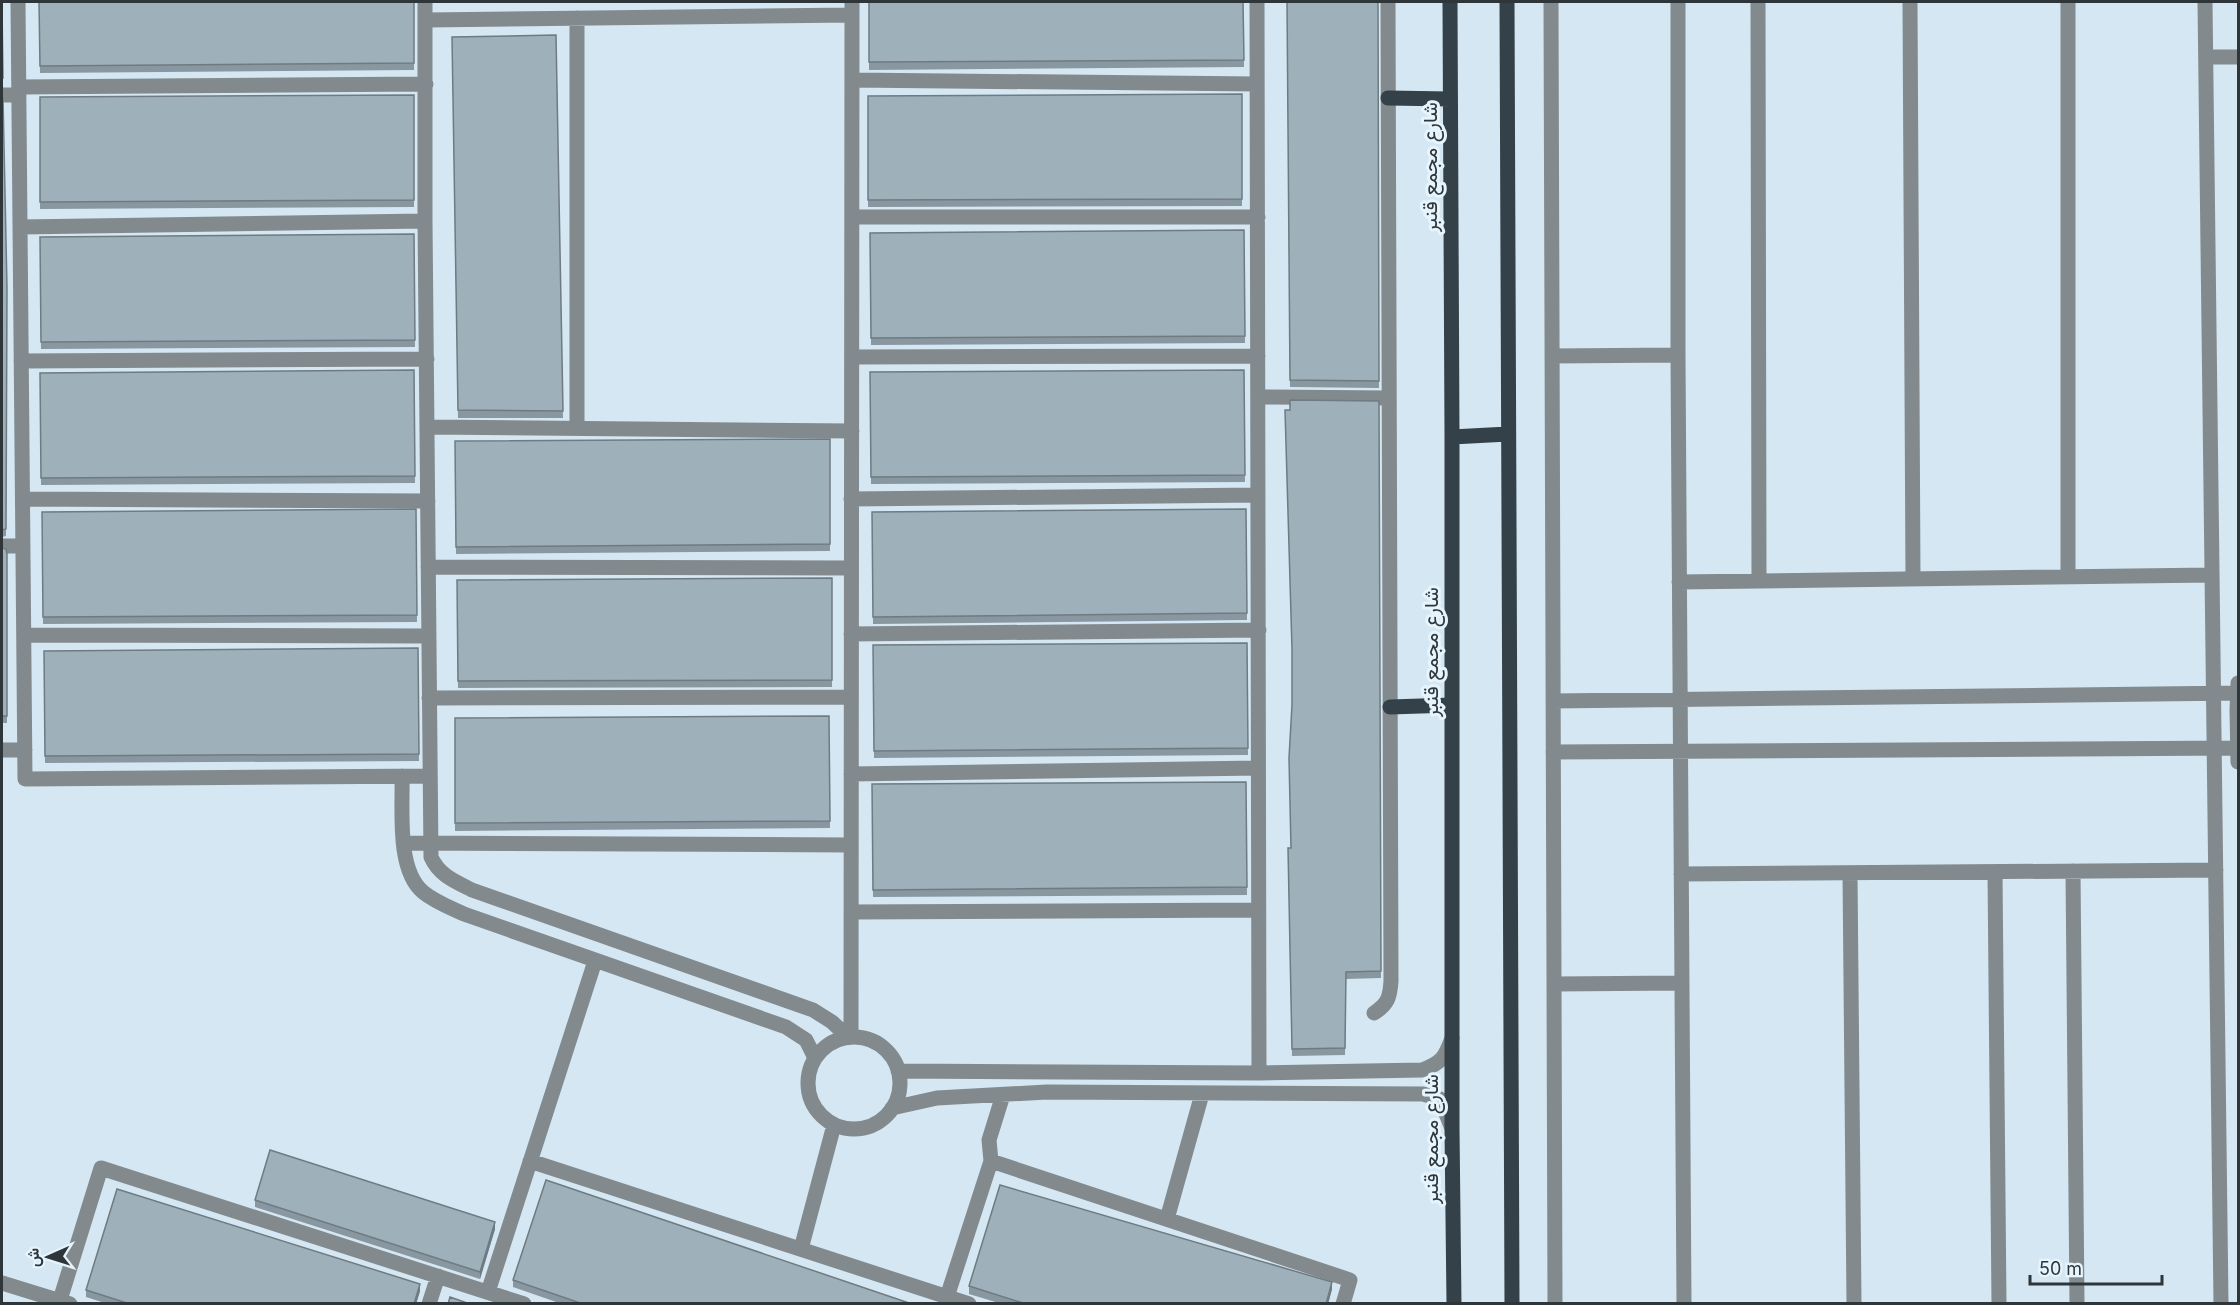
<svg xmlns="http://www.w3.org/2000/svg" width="2240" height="1305" viewBox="0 0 2240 1305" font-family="Inter,Vazirmatn,sans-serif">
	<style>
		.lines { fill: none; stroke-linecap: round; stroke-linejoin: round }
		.minor { stroke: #828a8e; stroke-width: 15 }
		.major { stroke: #344149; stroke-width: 15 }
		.wall { fill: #8897a0 }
		.shaded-wall { fill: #6f7b82 }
		.building { fill: #9eb0ba; stroke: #6f7b82; stroke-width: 1.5 }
		.labels { text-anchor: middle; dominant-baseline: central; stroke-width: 6; stroke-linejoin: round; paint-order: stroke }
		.street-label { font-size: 20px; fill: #2f363a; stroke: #e5f4fd }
	</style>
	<rect width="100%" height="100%" fill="#d5e7f2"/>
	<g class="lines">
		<path class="minor" d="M 18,2 L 25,779 L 430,776
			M 425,2 L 425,221 L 431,857 C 439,875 454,881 472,890 L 813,1010 L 832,1022 L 848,1037
			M 1257,2 L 1259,1073
			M 1551,2 L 1555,1304
			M 1678,2 L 1678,355 L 1684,1304
			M 1758,2 L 1759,581
			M 1910,2 L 1913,579
			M 2205,2 L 2221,1304
			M 577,18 L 577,428
			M 426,20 L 852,15
			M 2206,57 L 2238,57
			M 852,80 L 1257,84
			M 19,87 L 426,84
			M 2,95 L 19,95
			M 852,217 L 1258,217
			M 20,227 L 425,221
			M 1552,356 L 1678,355
			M 852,357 L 1258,356
			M 21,361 L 427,359
			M 1258,397 L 1389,398
			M 428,427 L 852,431
			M 23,499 L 428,501
			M 851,499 L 1258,495
			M 2,546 L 23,546
			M 428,567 L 851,568
			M 2068,577 L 2068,2
			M 1679,582 L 2212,575
			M 851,634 L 1259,630
			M 24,635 L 428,636
			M 2238,683 L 2237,710 L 2238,762
			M 429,698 L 851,697
			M 1553,701 L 2238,693
			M 2,750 L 25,750
			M 1553,752 L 2238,748
			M 851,774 L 1258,768
			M 402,776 C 403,809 396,869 423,892 C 435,902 451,908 464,914 L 786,1027 L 806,1040 L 815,1058
			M 404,843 L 851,845
			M 2073,871 L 2077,1304
			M 1995,872 L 1999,1304
			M 1850,873 L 1854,1304
			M 1681,874 L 2216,870
			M 851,912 L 1258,910
			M 1554,984 L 1682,983
			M 1374,1013 C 1388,1004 1390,997 1391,981 L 1388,2
			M 851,1037 L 852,2
			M808 1083a46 46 0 1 1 92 0a46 46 0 1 1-92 0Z
			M 898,1071 L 1259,1073 L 1422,1070 C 1442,1063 1445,1057 1452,1038
			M 892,1108 L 937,1098 L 1047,1092 L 1423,1094 L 1440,1099 L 1451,1126
			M 530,1161 L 969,1304
			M 991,1161 L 1350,1280 L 1343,1304
			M 1167,1219 L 1202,1094
			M 801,1249 L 834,1125
			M 2,1283 L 70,1304
			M 488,1292 L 595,961
			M 947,1297 L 991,1161 L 989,1140 L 1003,1095
			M 60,1300 L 101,1168 L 524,1304
			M 429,1304 L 438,1276"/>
		<path class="major" d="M 1450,2 L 1452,437 L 1452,1129 L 1454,1304
			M 1507,2 L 1512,1304
			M 1388,98 L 1450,99
			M 1452,437 L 1508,434
			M 1390,707 L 1452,705"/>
	</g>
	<path class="wall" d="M 39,2 L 414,2 L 414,70 L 40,73 Z
		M 869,2 L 1243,2 L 1244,67 L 869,70 Z
		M 1287,2 L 1378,2 L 1379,388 L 1290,387 Z
		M 556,35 L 563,418 L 458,418 L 452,37 Z
		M 1242,94 L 1242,206 L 868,207 L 868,96 Z
		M 414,95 L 414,207 L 40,209 L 40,97 Z
		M 2,97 L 7,288 L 6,536 L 2,537 Z
		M 1244,230 L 1245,343 L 871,345 L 870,233 Z
		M 414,234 L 415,347 L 41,349 L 40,237 Z
		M 414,370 L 415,483 L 41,485 L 40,373 Z
		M 1244,370 L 1245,482 L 871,484 L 870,372 Z
		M 1379,401 L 1381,978 L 1346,979 L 1345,1055 L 1292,1056 L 1288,855 L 1291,848 Z
		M 830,439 L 830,551 L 456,554 L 455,441 Z
		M 416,509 L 417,622 L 43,624 L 42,512 Z
		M 1246,509 L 1247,620 L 873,624 L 872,512 Z
		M 2,548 L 7,554 L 7,723 L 2,723 Z
		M 832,578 L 832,687 L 458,688 L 457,580 Z
		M 1247,643 L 1248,755 L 874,758 L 873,645 Z
		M 418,648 L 419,761 L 45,763 L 44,651 Z
		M 829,716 L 830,828 L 455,831 L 455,718 Z
		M 1246,782 L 1247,895 L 873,897 L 872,784 Z
		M 255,1200 L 495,1229 L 480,1279 L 255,1207 Z
		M 513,1280 L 912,1304 L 562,1304 L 513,1287 Z
		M 969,1286 L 1332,1289 L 1328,1304 L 1002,1304 L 969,1294 Z
		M 86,1290 L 420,1291 L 416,1304 L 108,1304 L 86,1297 Z"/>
	<path class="shaded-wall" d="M 495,1222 L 495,1229 L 480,1279 L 480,1272 Z
		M 1332,1282 L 1332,1289 L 1328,1304 L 1326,1304 Z
		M 420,1284 L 420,1291 L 416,1304 L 414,1304 Z"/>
	<path class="building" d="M 39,2 L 414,2 L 414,63 L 40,66 Z
		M 869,2 L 1243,2 L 1244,60 L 869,62 Z
		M 1287,2 L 1378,2 L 1379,381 L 1290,380 Z
		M 2,6 L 3,78 L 2,78 Z
		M 556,35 L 563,411 L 458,410 L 452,37 Z
		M 1242,94 L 1242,199 L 868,200 L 868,96 Z
		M 414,95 L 414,200 L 40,202 L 40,97 Z
		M 2,97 L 3,98 L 7,288 L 6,529 L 2,530 Z
		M 1244,230 L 1245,336 L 871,338 L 870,233 Z
		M 414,234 L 415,340 L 41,342 L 40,237 Z
		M 414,370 L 415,476 L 41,478 L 40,373 Z
		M 1244,370 L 1245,475 L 871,477 L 870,372 Z
		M 1290,400 L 1379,401 L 1381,971 L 1346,972 L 1345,1048 L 1292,1049 L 1288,848 L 1291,848 L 1289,758 L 1292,705 L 1292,649 L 1285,410 L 1290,410 Z
		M 830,439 L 830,544 L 456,547 L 455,441 Z
		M 416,509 L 417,615 L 43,617 L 42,512 Z
		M 1246,509 L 1247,613 L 873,617 L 872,512 Z
		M 2,548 L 6,549 L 7,554 L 7,716 L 2,716 Z
		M 832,578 L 832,680 L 458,681 L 457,580 Z
		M 1247,643 L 1248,748 L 874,751 L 873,645 Z
		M 418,648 L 419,754 L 45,756 L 44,651 Z
		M 829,716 L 830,821 L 455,823 L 455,718 Z
		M 1246,782 L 1247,887 L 873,890 L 872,784 Z
		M 270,1150 L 495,1222 L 480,1272 L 255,1200 Z
		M 546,1180 L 912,1304 L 583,1304 L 513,1280 Z
		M 1000,1185 L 1332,1282 L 1326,1304 L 1026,1304 L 969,1286 Z
		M 117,1189 L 420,1284 L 414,1304 L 130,1304 L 86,1290 Z
		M 450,1297 L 470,1304 L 448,1304 Z"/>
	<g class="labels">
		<g class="street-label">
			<text transform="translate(1430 167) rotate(-90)">شارع مجمع قنبر</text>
			<text transform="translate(1431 652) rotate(-90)">شارع مجمع قنبر</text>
			<text transform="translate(1431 1139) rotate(-90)">شارع مجمع قنبر</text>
		</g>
	</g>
	<rect width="2240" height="1305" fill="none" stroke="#2f363a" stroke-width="6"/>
	<g transform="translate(48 1257) rotate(267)" stroke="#e5f4fd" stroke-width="4.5" paint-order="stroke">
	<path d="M0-4.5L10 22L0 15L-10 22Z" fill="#2f363a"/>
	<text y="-9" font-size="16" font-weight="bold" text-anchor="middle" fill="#2f363a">ش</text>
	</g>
	<path d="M2030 1275v9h132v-9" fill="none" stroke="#2f363a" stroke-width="3"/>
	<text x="2039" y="1275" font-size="18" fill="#2f363a" stroke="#e5f4fd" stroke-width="4.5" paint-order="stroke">50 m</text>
</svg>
